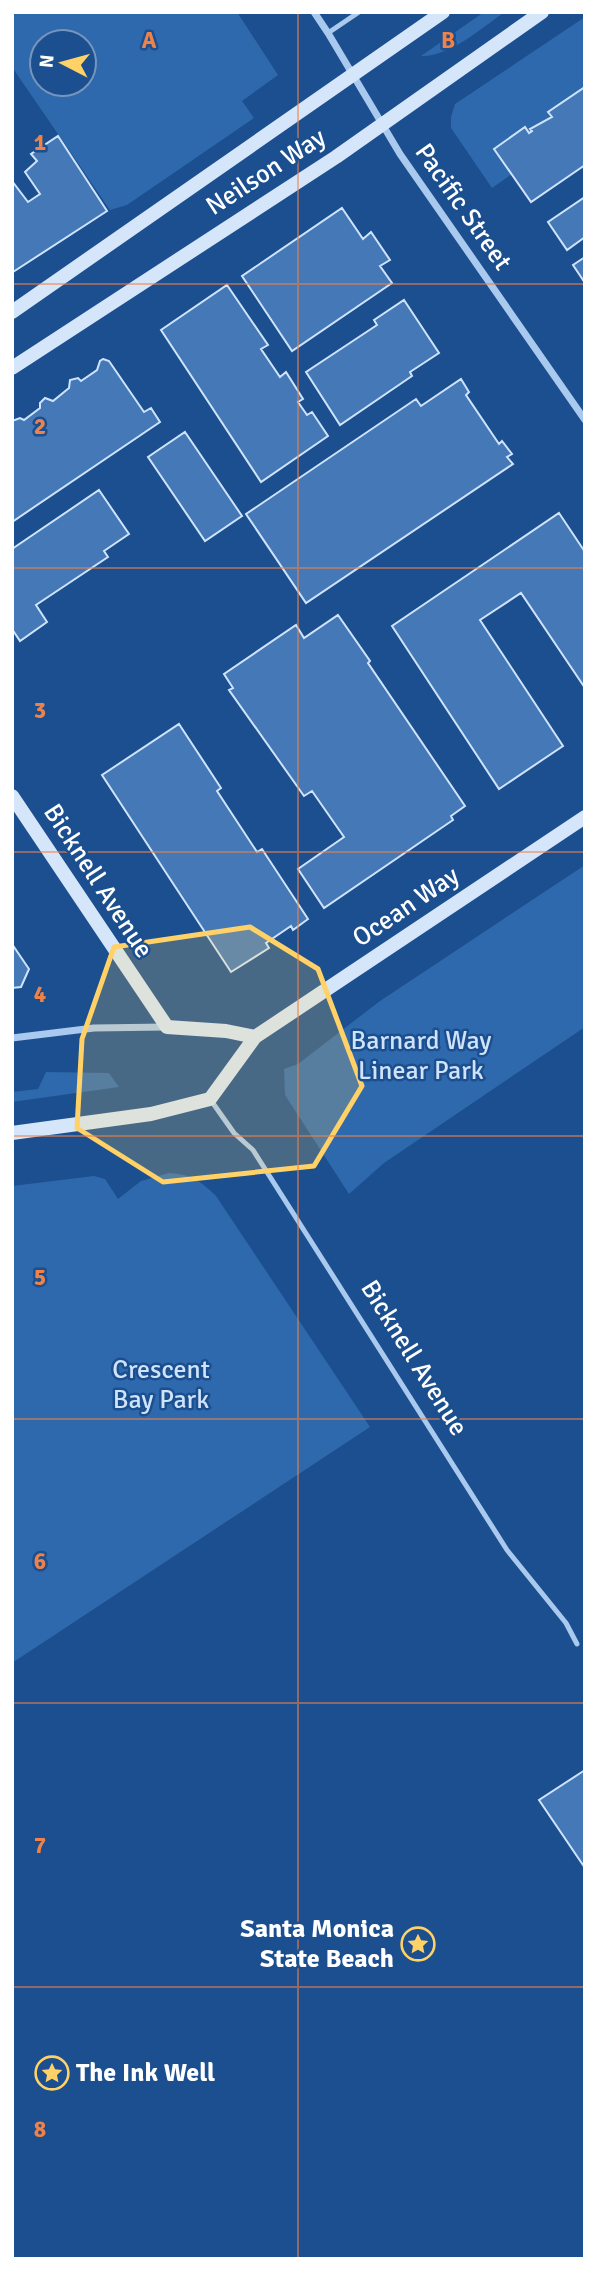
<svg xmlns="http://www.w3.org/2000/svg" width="597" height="2271" viewBox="0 0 597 2271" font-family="Signika,sans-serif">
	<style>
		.green { fill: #2e69ad; fill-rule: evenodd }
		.building { fill: #4478b7; stroke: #cfe3fa; stroke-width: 2 }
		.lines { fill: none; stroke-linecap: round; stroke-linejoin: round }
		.lane { stroke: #a9c9ee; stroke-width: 5 }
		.street { stroke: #a9c9ee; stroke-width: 7 }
		.secondary { stroke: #d6e6fa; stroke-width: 14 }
		.marked { fill: #ffd166; fill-opacity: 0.2; stroke: #ffd166; stroke-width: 5; stroke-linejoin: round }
		.grid { fill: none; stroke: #ee8249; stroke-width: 2; stroke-opacity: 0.55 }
		.labels { text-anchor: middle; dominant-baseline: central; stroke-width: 5; stroke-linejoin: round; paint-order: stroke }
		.street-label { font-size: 26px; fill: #fff; stroke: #1b4f8f }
		.park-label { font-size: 26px; fill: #cfe3fa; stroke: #1b4f8f }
		.poi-label { font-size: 26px; font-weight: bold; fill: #fff; stroke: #1b4f8f; text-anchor: end }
		.grid-label { font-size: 23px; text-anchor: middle; font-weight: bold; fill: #ee8249; stroke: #1b4f8f; stroke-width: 5; stroke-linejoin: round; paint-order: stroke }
	</style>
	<rect width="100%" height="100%" fill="#1b4f8f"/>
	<path class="green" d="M 12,12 L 237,12 L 278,75 L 242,101 L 254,118 L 127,205 L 110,210 L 12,67 ZM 84,42 L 84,84 L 42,84 L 42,42 Z
		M 484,12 L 505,12 C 481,28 450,57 421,56 Z
		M 585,17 L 585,87 L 549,112 L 552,117 L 531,129 L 532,131 L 529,133 L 525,128 L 494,148 L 512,174 L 492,188 L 451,128 L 451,117 L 455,104 Z
		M 585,865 L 585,1027 L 384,1163 L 349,1194 L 285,1095 L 284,1069 L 298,1064 L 380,1001 Z
		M 46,1072 L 109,1073 L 119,1087 L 12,1102 L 12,1092 L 38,1089 Z
		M 169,1173 C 191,1174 201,1181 216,1196 L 370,1427 L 12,1663 L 12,1186 L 94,1176 L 105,1179 L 118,1199 L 141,1181 Z"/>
	<path class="building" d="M 585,87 L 585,165 L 531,202 L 494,149 L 525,127 L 529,133 L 532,131 L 530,129 L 552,117 L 548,112 Z
		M 58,136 L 107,211 L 13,272 L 12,181 L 28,202 L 40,194 L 25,172 L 37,161 L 31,154 Z
		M 585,197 L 585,237 L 567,250 L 548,222 Z
		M 342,208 L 363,239 L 371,232 L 390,260 L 380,266 L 392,283 L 292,351 L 242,276 Z
		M 585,257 L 585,283 L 573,265 Z
		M 227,285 L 268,345 L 261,349 L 280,377 L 286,372 L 303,399 L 298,402 L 307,415 L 312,412 L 328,436 L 261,482 L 161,330 Z
		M 404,300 L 439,353 L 410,372 L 412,376 L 340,425 L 306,372 L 377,325 L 374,320 Z
		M 103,359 L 109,361 L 144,412 L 151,408 L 160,422 L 12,522 L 12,421 L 20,418 L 24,420 L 40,408 L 40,403 L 45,398 L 53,401 L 69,388 L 70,380 L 78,378 L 81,381 L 97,370 L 100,361 Z
		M 461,379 L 469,392 L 466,395 L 499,444 L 502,441 L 512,454 L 507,457 L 513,464 L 306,603 L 246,514 L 416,399 L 421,406 Z
		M 185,432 L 242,516 L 205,541 L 148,457 Z
		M 99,490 L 129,534 L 104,551 L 108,557 L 36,605 L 47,622 L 20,641 L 12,629 L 12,549 Z
		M 559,513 L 585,552 L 585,688 L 521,593 L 480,620 L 563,746 L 499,789 L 392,626 Z
		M 338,615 L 370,661 L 368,663 L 465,806 L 451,816 L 453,820 L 324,908 L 298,869 L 344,837 L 312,791 L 304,796 L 229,690 L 233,688 L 224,674 L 296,625 L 304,638 Z
		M 179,724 L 221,788 L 217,791 L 257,852 L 262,849 L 308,919 L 293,930 L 291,926 L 266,943 L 269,948 L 231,972 L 102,775 Z
		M 12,944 L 29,969 L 21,987 L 12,988 Z
		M 585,1770 L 585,1868 L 539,1800 Z"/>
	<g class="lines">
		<path class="lane" d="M 328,33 L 359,12
			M 210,1099 L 234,1133 L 253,1150 L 507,1550 L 566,1623 L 577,1644"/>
		<path class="street" d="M 314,12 L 328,33 L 400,154 L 585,420
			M 12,1038 L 94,1028 L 166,1027"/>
		<path class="secondary" d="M 12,312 L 443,12
			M 12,368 L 336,157 L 542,12
			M 12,796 L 167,1027 L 226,1031 L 255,1037
			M 12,1133 L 151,1114 L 210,1099 L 255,1037 L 585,817"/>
	</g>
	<path class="marked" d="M 250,927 L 318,969 L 362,1086 L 314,1166 L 163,1182 L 77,1128 L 82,1039 L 114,947 Z"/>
	<path class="grid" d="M 298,12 L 298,2259M 12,284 L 585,284M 12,568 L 585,568M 12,852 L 585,852M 12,1136 L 585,1136M 12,1419 L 585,1419M 12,1703 L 585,1703M 12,1987 L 585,1987"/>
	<defs>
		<symbol id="sight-ring" viewBox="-11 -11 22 22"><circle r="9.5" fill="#1b4f8f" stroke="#ffd166" stroke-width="1.5"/><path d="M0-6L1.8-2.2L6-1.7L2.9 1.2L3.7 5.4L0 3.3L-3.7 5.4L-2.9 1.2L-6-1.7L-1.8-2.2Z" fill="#ffd166"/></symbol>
	</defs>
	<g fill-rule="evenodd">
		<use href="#sight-ring" x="399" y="1925" width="38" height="38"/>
		<use href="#sight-ring" x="33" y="2054" width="38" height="38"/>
	</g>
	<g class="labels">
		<g class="street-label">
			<text transform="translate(266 172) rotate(-33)">Neilson Way</text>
			<text transform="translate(463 207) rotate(55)">Pacific Street</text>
			<text transform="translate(98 881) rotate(57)">Bicknell Avenue</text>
			<text transform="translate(406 907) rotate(-34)">Ocean Way</text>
			<text transform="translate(414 1358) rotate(58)">Bicknell Avenue</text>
		</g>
		<g class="park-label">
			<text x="421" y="1041">Barnard Way<tspan x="421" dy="30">Linear Park</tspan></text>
			<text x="161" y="1370">Crescent<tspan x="161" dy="30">Bay Park</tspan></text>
		</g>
		<g class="poi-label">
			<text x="394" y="1929">Santa Monica<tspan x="394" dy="30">State Beach</tspan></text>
			<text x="76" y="2073" text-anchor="start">The Ink Well</text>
		</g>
	</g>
	<g class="grid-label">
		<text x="149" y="48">A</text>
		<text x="448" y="48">B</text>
		<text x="40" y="150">1</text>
		<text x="40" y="434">2</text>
		<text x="40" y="718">3</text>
		<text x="40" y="1002">4</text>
		<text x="40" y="1285">5</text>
		<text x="40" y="1569">6</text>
		<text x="40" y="1853">7</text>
		<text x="40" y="2137">8</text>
	</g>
	<rect width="597" height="2271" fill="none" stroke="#ffffff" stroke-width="28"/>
	<g transform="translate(63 63) rotate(276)"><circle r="33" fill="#1b4f8f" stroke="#7695bc" stroke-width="2"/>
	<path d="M0-5L12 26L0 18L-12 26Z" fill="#ffd166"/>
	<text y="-10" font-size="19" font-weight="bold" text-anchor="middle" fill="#ffffff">N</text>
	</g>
</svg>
